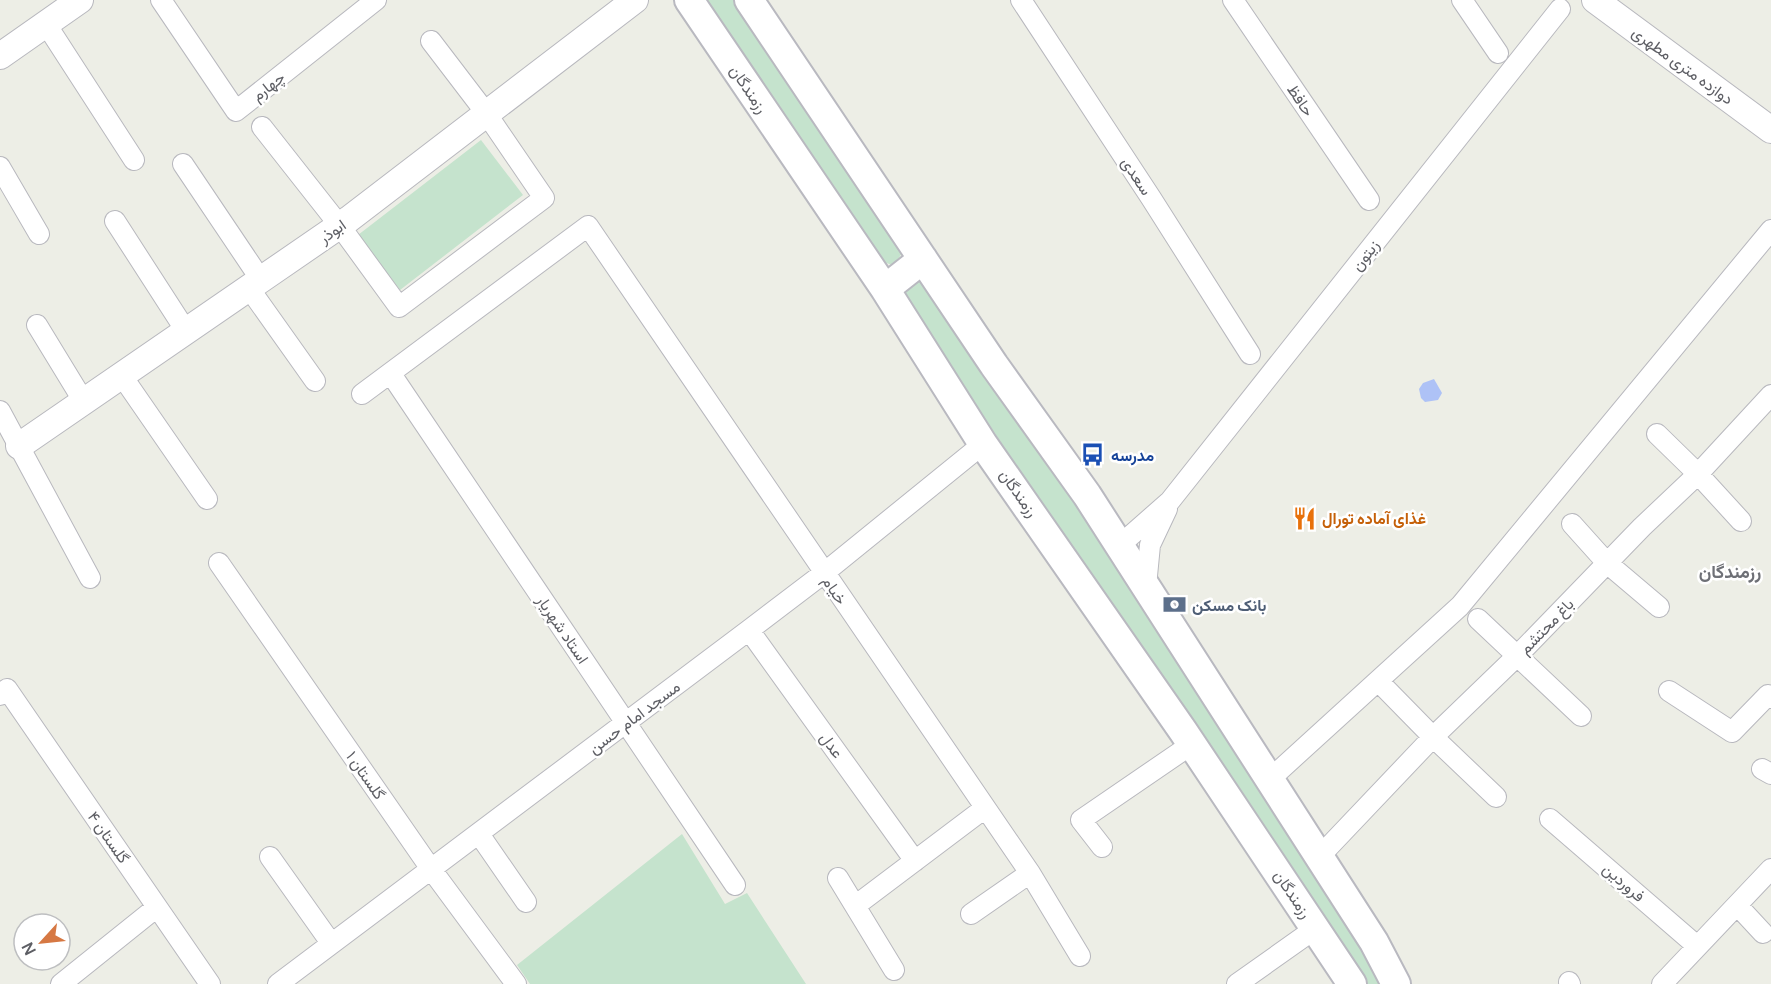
<svg xmlns="http://www.w3.org/2000/svg" width="1771" height="984" viewBox="0 0 1771 984" font-family="Manrope,Vazirmatn,sans-serif">
	<style>
		.green { fill: #c5e3cd }
		.water { fill: #aec2f6 }
		.lines { fill: none; stroke-linecap: round; stroke-linejoin: round }
		.minor-casing { stroke: #b8b8be; stroke-width: 22 }
		.tertiary-casing { stroke: #b8b8be; stroke-width: 28 }
		.secondary-casing { stroke: #b9b9c0; stroke-width: 32 }
		.minor { stroke: #fff; stroke-width: 20 }
		.tertiary { stroke: #fff; stroke-width: 26 }
		.secondary { stroke: #fff; stroke-width: 28 }
		.labels { text-anchor: middle; dominant-baseline: central; stroke-width: 5; stroke-linejoin: round; paint-order: stroke }
		.street-label { font-size: 16px; fill: #5d5e64; stroke: #fff }
		.transit-label { font-size: 16px; font-weight: bold; fill: #164399; stroke: #fff; text-anchor: start }
		.food-label { font-size: 16px; font-weight: bold; fill: #c56008; stroke: #fff; text-anchor: start }
		.service-label { font-size: 16px; font-weight: bold; fill: #4e5e75; stroke: #fff; text-anchor: start }
		.neighbourhood-label { font-size: 18px; font-weight: bold; fill: #6e7076; stroke: #fff }
	</style>
	<rect width="100%" height="100%" fill="#edeee6"/>
	<path class="green" d="M 704,0 L 737,0 L 905,247 L 899,258 L 892,265 L 878,260 Z
		M 481,140 L 523,195 L 400,290 L 358,235 Z
		M 926,279 L 1265,784 L 1383,984 L 1364,984 L 902,295 L 913,280 Z
		M 682,834 L 725,904 L 747,893 L 806,984 L 530,984 L 517,965 Z"/>
	<path class="water" d="M 1434,379 L 1442,393 L 1438,400 L 1425,402 L 1421,398 L 1419,389 L 1423,383 Z"/>
	<g class="lines">
		<defs>
			<path id="minor" d="M 161,0 L 236,111 L 376,0
				M 1021,0 L 1151,198 L 1250,354
				M 1233,0 L 1369,200
				M 1462,0 L 1498,53
				M 46,24 L 134,160
				M 262,127 L 340,226 L 399,307 L 544,198 L 486,113 L 431,41
				M 183,164 L 261,280
				M 0,167 L 39,234
				M 115,221 L 186,331
				M 249,288 L 315,381
				M 37,325 L 84,402
				M 391,374 L 735,885
				M 122,376 L 207,499
				M 362,394 L 588,226 L 1030,873 L 1080,956
				M 0,411 L 90,578
				M 1657,434 L 1698,474 L 1741,521
				M 1572,524 L 1607,563 L 1659,607
				M 1120,545 L 1170,501 L 1560,9
				M 219,563 L 431,869 L 516,984
				M 1146,586 L 1150,545 L 1167,509
				M 1478,619 L 1581,716
				M 749,630 L 915,861
				M 1383,686 L 1433,737 L 1496,797
				M 1669,691 L 1732,732 L 1768,695 L 1771,698
				M 0,695 L 7,689 L 210,984
				M 1762,769 L 1771,774
				M 1270,779 L 1460,606 L 1771,230
				M 1550,819 L 1697,946
				M 479,834 L 526,902
				M 1102,847 L 1081,820 L 1192,744
				M 270,857 L 331,943
				M 1319,857 L 1433,737 L 1517,656 L 1642,527 L 1698,474 L 1771,395
				M 838,878 L 894,970
				M 1737,905 L 1763,933
				M 855,906 L 985,808
				M 971,914 L 1030,873
				M 1569,982 L 1570,984
				M 61,984 L 157,907
				M 278,984 L 749,630 L 824,573 L 983,444
				M 1237,984 L 1316,928
				M 1662,984 L 1771,869"/>
			<path id="tertiary" d="M 1595,0 L 1771,130
				M 0,56 L 80,0
				M 19,446 L 349,219 L 635,0"/>
			<path id="secondary" d="M 689,0 L 885,289 L 983,444 L 1183,731 L 1352,984
				M 749,0 L 994,365 L 1087,495 L 1374,942 L 1396,984
				M 885,289 L 923,259"/>
		</defs>
		<use href="#minor" class="minor-casing"/>
		<use href="#tertiary" class="tertiary-casing"/>
		<use href="#secondary" class="secondary-casing"/>
		<use href="#minor" class="minor"/>
		<use href="#tertiary" class="tertiary"/>
		<use href="#secondary" class="secondary"/>
	</g>
	<defs>
		<symbol id="bus-bare" viewBox="-9 -9 18 18"><path d="M-5-6H5V4H4V6H2V4H-2V6H-4V4H-5ZM-3.5-4V0h7V-4ZM-3.5 1.2v1.5H-2V1.2ZM2 1.2v1.5H3.5V1.2Z" fill="#1a4fb4" stroke="#fff" stroke-width="2.5" paint-order="stroke"/></symbol>
		<symbol id="restaurant-bare" viewBox="-9 -9 18 18"><path d="M-5-6h1v4h1v-4h1v4h1v-4h1v5L-1.5 .5V6h-2V.5L-5-1ZM5-6V6H3V1.5H1.5Q1.5-4 5-6Z" fill="#e8710a" stroke="#fff" stroke-width="2.5" paint-order="stroke"/></symbol>
		<symbol id="bank-bare" viewBox="-9 -9 18 18"><path d="M-6-4H6V4H-6ZM0-2.3a2.3 2.3 0 1 0 0 4.6a2.3 2.3 0 1 0 0-4.6Z" fill="#5c6f8a" stroke="#fff" stroke-width="2.5" paint-order="stroke"/></symbol>
	</defs>
	<g fill-rule="evenodd">
		<use href="#bus-bare" x="1076" y="438" width="33" height="33"/>
		<use href="#restaurant-bare" x="1288" y="502" width="33" height="33"/>
		<use href="#bank-bare" x="1158" y="588" width="33" height="33"/>
	</g>
	<g class="labels">
		<g class="street-label">
			<text transform="translate(1683 65) rotate(36)">دوازده متری مطهری</text>
			<text transform="translate(268 86) rotate(-38)">چهارم</text>
			<text transform="translate(749 89) rotate(56)">رزمندگان</text>
			<text transform="translate(1301 100) rotate(56)">حافظ</text>
			<text transform="translate(1137 176) rotate(57)">سعدی</text>
			<text transform="translate(332 231) rotate(-35)">ابوذر</text>
			<text transform="translate(1365 255) rotate(-52)">زیتون</text>
			<text transform="translate(1019 493) rotate(55)">رزمندگان</text>
			<text transform="translate(835 590) rotate(56)">خیام</text>
			<text transform="translate(1546 626) rotate(-46)">باغ محتشم</text>
			<text transform="translate(563 629) rotate(56)">استاد شهریار</text>
			<text transform="translate(634 717) rotate(-37)">مسجد امام حسن</text>
			<text transform="translate(832 745) rotate(54)">عدل</text>
			<text transform="translate(366 775) rotate(55)">گلستان ۱</text>
			<text transform="translate(109 837) rotate(55)">گلستان ۴</text>
			<text transform="translate(1624 882) rotate(41)">فروردین</text>
			<text transform="translate(1293 894) rotate(56)">رزمندگان</text>
		</g>
		<g class="transit-label">
			<text x="1111" y="455">مدرسه</text>
		</g>
		<g class="food-label">
			<text x="1322" y="518">غذای آماده تورال</text>
		</g>
		<g class="service-label">
			<text x="1192" y="605">بانک مسکن</text>
		</g>
		<g class="neighbourhood-label">
			<text x="1730" y="571">رزمندگان</text>
		</g>
	</g>
	<g transform="translate(42 942) rotate(243)"><circle r="28" fill="#ffffff" stroke="#bebfc1" stroke-width="1.5"/>
	<path d="M0-4.5L10 22L0 15L-10 22Z" fill="#d67843"/>
	<text y="-9" font-size="16" font-weight="bold" text-anchor="middle" fill="#5d5e64">N</text>
	</g>
</svg>
